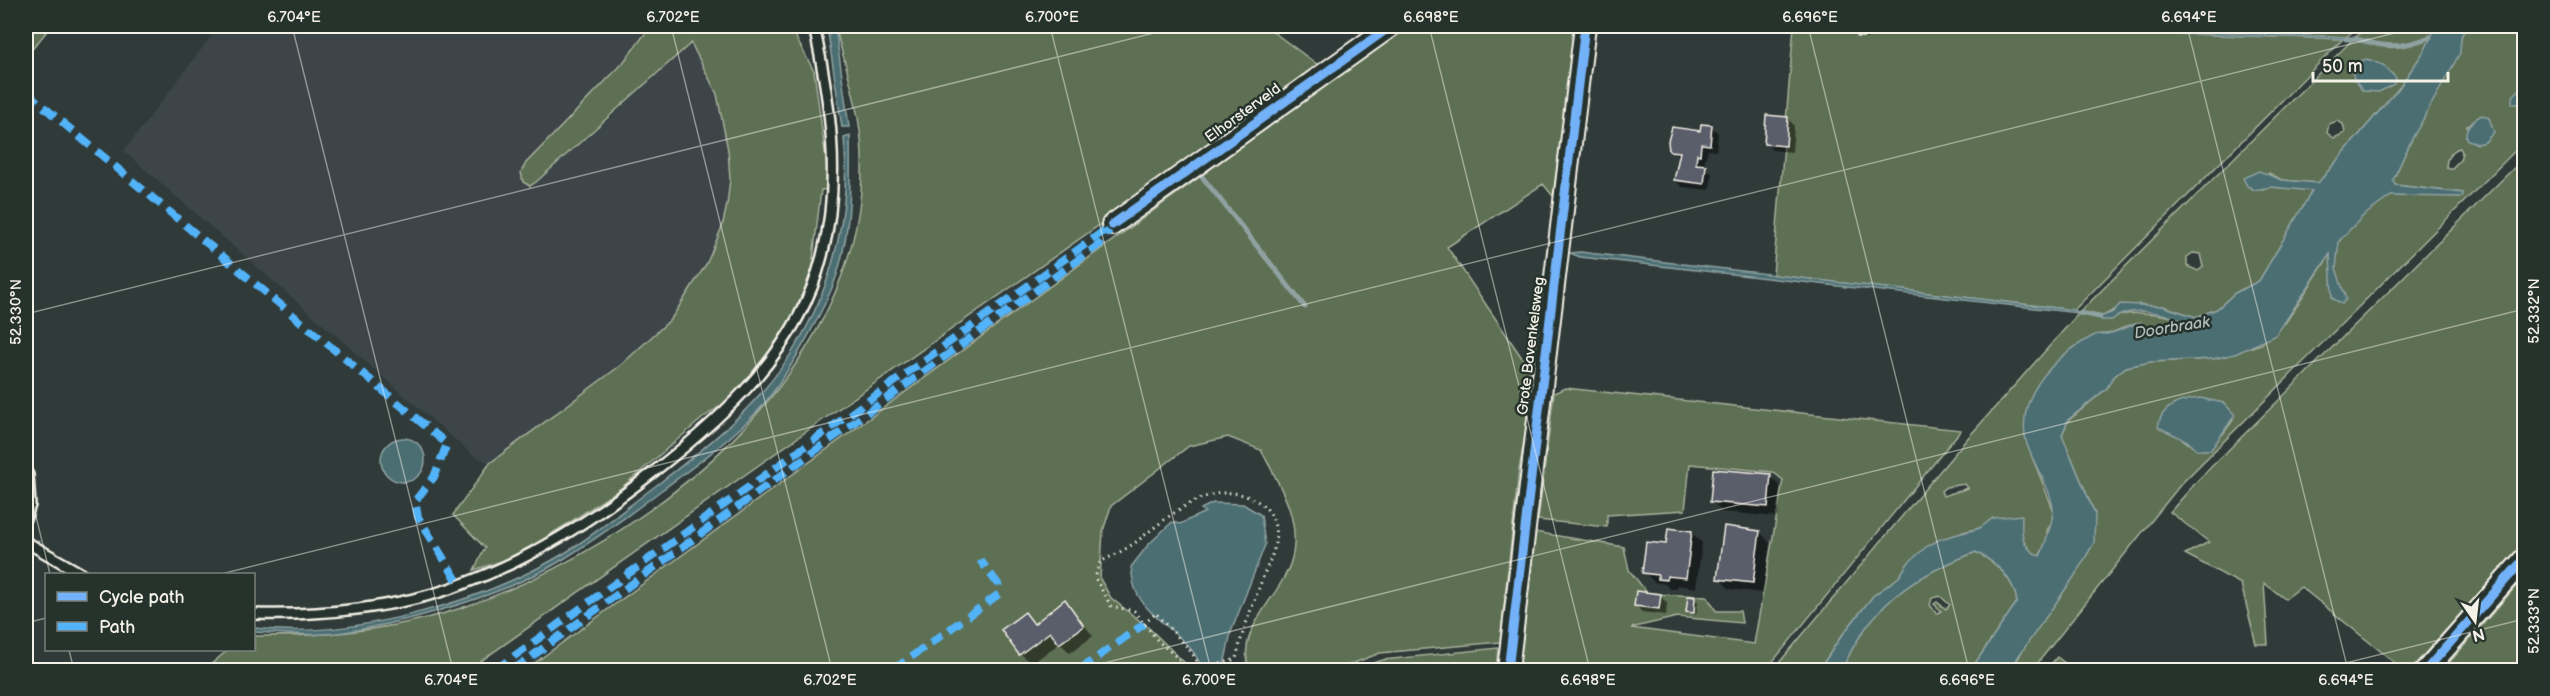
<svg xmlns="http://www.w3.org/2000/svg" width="2550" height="696" viewBox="0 0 2550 696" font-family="'Balsamiq Sans',sans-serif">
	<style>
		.built { fill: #3d4548 }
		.green { fill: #5d6f52; stroke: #a8b09d; stroke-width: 1.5; fill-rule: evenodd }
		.water { fill: #4c6e73; stroke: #8fa2a2; stroke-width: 1.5 }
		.shadow { fill: #0007 }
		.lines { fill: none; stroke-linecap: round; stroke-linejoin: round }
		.stream { stroke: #8fa2a2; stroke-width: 5 }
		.building { fill: #5a5d6a; stroke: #f4f1e8; stroke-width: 1.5 }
		.service-casing { stroke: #f4f1e8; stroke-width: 14 }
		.minor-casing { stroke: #f4f1e8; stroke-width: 24 }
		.path { stroke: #f4f1e8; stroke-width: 3; stroke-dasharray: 1.5 4.5; stroke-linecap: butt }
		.service { stroke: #26332d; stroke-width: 9 }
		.minor { stroke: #26332d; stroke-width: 20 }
		.quiet { stroke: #52b3f8; stroke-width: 8; stroke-dasharray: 15 8; stroke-linecap: butt }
		.cycleway-casing { stroke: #26332d; stroke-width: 13 }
		.cycleway { stroke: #73b2f8; stroke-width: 9 }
		.ticks { fill: none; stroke: #f4f1e8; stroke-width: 1.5; stroke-opacity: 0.45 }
		.labels { text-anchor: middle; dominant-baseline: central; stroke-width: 5; stroke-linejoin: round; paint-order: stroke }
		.street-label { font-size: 15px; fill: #f4f1e8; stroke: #26332d }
		.water-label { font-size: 16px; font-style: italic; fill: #b1bdb9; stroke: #26332d }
		.neatline { fill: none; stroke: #f4f1e8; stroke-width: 2 }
		.ticks-label { font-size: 15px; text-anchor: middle; fill: #f4f1e8 }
	</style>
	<rect width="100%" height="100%" fill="#303b39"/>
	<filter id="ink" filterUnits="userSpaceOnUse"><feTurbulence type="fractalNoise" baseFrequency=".0167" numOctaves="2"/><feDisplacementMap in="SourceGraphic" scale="12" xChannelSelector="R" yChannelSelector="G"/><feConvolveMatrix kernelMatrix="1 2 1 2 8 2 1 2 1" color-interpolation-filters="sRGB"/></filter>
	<g filter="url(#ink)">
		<path class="built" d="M 219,26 L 651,26 L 622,64 L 550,140 L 530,186 L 608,120 L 691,43 L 717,94 L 728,150 L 730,179 L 727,205 L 722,227 L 707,263 L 671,319 L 621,365 L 490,463 L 474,456 L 124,151 Z"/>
		<path class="green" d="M 26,26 L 51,26 L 26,57 Z
			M 651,26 L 793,26 L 797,40 L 814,71 L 830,189 L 821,190 L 813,259 L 819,259 L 780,342 L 741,392 L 704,417 L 621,488 L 564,526 L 512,558 L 474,570 L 485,548 L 453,515 L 490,463 L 621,365 L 671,319 L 707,263 L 722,227 L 727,205 L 730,179 L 728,150 L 717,94 L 691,43 L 536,182 L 530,186 L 523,182 L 521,172 L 526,163 L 622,64 Z
			M 835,26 L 1265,26 L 1322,68 L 468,670 L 204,670 L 228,650 L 254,650 L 254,636 C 324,637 397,630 464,607 C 648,544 868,370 862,156 C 861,112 846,68 835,26 Z
			M 1406,26 L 1576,26 L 1553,196 L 1543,184 L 1447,247 L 1535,377 L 1519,470 L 1500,642 L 1380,653 L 1336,670 L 1249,670 C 1235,627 1282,597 1292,558 C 1302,519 1278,482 1261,450 L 1228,437 L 1189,446 L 1111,506 L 1103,531 L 1100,579 L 1111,598 L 1150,629 L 1192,670 L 525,670 Z
			M 1794,26 L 1953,26 L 2343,39 L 2074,310 L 1773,275 Z
			M 2037,26 L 2360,26 L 2346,37 Z
			M 2371,26 L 2436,26 L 2425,50 L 2399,88 L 2318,183 L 2282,180 L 2269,173 L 2263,190 L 2271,187 L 2313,190 L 2259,281 L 2235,293 L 2217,309 L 2196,317 L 2163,306 L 2150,307 L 2140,304 L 2118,308 L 2101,317 C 2129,313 2154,310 2181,320 L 2149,331 L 2130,325 L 2109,334 L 2096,335 L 2027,444 L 2053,509 L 2052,523 L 2047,530 L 2047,541 L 2039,557 C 2028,550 2024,544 2021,531 L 1993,518 L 1980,528 L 1963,532 L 1907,565 L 1899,577 L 1873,596 L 1840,638 L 1819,670 L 1773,670 L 1966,440 L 2079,313 L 2354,38 ZM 2337,121 L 2343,124 L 2345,133 L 2334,138 L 2327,133 L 2329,124 ZM 2193,253 L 2200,254 L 2203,267 L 2198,271 L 2187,266 L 2187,257 ZM 1965,484 L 1968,488 L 1943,496 L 1941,491 L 1946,487 Z
			M 2466,26 L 2524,26 L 2524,85 L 2518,106 L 2524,104 L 2524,142 L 2181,484 L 2032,670 L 2009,670 L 2019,657 L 2095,514 L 2062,435 L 2068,421 L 2107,388 L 2112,378 L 2126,367 L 2150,362 L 2213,359 L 2261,344 L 2286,322 L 2331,253 L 2332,298 L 2345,293 C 2335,283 2332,253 2340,240 C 2347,228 2379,198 2392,196 C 2414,192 2440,196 2462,197 L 2463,193 L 2395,185 L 2393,180 L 2412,139 L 2459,53 L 2461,37 ZM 2477,118 L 2489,118 L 2493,132 L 2467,126 ZM 2460,148 L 2462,152 L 2460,160 L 2452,168 L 2447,168 C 2444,160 2452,150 2460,148 ZM 2233,420 L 2223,434 L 2197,450 L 2180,437 Z
			M 2524,158 L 2524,543 L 2410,670 L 2387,670 L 2394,662 L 2301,587 L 2285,599 L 2264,583 L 2268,644 L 2256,644 L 2241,584 L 2185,554 L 2209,542 L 2170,512 L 2199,479 Z
			M 1565,388 L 1961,430 L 1766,670 L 1517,670 L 1535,532 L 1624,547 L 1629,570 L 1648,594 L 1707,596 L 1716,611 L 1740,611 L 1742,623 L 1677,617 L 1631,628 L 1754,644 L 1783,480 L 1773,472 L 1690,464 L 1685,510 L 1607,515 L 1607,527 L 1538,520 L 1554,393 Z
			M 1976,552 C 1997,563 2014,578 2017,602 L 1974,665 L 1967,670 L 1842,670 C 1869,606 1912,576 1976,552 ZM 1940,596 L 1950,605 L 1946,609 L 1937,602 L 1934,604 L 1941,611 L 1937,614 L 1930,605 L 1932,598 Z
			M 2524,577 L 2524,658 L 2513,670 L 2443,670 Z
			M 1498,648 L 1496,670 L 1350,670 L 1383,660 Z
			M 2057,657 L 2074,670 L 2046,670 Z"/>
		<path class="water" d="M 827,26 L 835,26 L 849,127 L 842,127 Z
			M 1953,26 L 2037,26 L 2346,37 L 2343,39 Z
			M 2436,26 L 2466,26 L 2461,37 L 2460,53 L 2412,139 L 2393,180 L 2395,185 L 2463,193 L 2462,197 L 2391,196 L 2362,217 L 2339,241 L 2336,268 L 2346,299 L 2342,304 L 2332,298 L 2330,254 L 2276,335 L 2235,354 L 2213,359 L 2150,362 L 2126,367 L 2112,378 L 2107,388 L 2068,420 L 2062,435 L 2095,514 L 2094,543 L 2074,577 L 2009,670 L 1967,670 L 1974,665 L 2017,602 C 2014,578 1997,563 1976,552 C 1912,576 1869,607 1842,670 L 1819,670 L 1840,638 L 1873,596 L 1899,577 L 1908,563 L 1926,547 L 1940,539 L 1980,528 L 1993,518 L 2022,515 C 2021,533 2021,548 2040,556 C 2044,548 2054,517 2053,509 C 2050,483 2029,461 2025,436 C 2019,391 2057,355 2093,336 C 2099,333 2105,335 2111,333 C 2122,330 2131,325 2141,322 L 2149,331 L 2180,320 C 2162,312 2129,305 2112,320 L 2101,320 L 2100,317 L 2113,312 L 2120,304 L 2162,306 L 2196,317 L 2217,309 L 2235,293 L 2259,281 L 2312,191 L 2271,187 L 2254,190 L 2247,186 L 2243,178 L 2259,171 L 2282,180 L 2318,183 L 2399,88 L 2425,50 Z
			M 2367,59 L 2383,65 L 2396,78 L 2394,84 L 2379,92 L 2363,91 L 2354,79 L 2351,67 L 2357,62 Z
			M 2524,85 L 2524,104 L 2512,104 L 2512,97 Z
			M 2482,115 L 2489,118 L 2494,132 L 2485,142 L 2477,144 L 2466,139 C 2464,127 2472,120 2482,115 Z
			M 850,136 C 851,185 851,242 832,288 C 817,323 781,388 754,415 C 725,444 692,468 659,492 C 628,516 596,539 562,560 C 509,593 419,619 357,630 C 323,637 288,634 254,632 L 254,628 C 349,640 481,603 563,554 C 596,534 627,507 658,484 C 712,443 766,399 800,339 C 835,279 851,206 844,138 Z
			M 1580,252 L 2074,310 L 2079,313 L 1580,257 L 1570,253 Z
			M 2200,398 L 2224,403 L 2235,415 L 2211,450 L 2197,450 L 2187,441 L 2158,427 C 2161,405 2181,400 2200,398 Z
			M381 460a22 22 0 1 1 44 0a22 22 0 1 1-44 0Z
			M 1213,503 L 1243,504 L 1261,515 L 1265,545 L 1231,632 L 1223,670 L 1202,670 C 1192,635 1151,624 1136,591 C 1133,584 1132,574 1131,567 L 1148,545 L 1172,522 L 1180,524 L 1205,512 L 1201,509 Z"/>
		<path class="shadow" d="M 1864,29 L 1867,32 L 1867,39 L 1859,36 Z
			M 1787,118 L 1794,125 L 1792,152 L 1772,150 L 1766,143 Z
			M 1711,126 L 1718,133 L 1716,151 L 1708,150 L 1703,166 L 1712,173 L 1710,190 L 1682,187 L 1675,180 L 1680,157 L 1671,150 Z
			M 1770,476 L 1780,486 L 1778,517 L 1722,512 L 1712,501 Z
			M 1760,532 L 1770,543 L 1763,593 L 1729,589 L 1719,578 Z
			M 1692,533 L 1702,543 L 1696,588 L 1677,585 L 1677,589 L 1670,589 L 1665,584 L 1654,582 L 1644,572 L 1667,546 Z
			M 1660,596 L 1667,603 L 1666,615 L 1642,612 L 1635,605 Z
			M 1695,599 L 1698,602 L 1696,615 L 1687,612 Z
			M 1065,601 L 1093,636 L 1070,653 L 1060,643 L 1031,664 L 1021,654 L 1025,614 L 1036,624 Z"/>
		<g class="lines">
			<path class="stream" d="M 2346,39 C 2359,37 2370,44 2383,45 C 2399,48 2415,43 2430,37
				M 1200,174 L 1305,307
				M 2079,313 L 2100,317"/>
		</g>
		<path class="building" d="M 1857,27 L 1864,27 L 1864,37 L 1857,37 Z
			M 1766,115 L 1788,117 L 1786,146 L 1764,144 Z
			M 1701,124 L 1712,125 L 1710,145 L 1701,144 L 1700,155 L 1697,154 L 1696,164 L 1706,165 L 1704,184 L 1674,180 L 1680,152 L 1669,151 L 1668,141 L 1672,127 L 1700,131 Z
			M 1713,469 L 1771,474 L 1768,507 L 1710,502 Z
			M 1724,526 L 1760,531 L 1753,583 L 1717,579 Z
			M 1668,528 L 1692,531 L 1686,578 L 1667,576 L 1667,580 L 1658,579 L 1658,575 L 1642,573 L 1646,542 L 1666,544 Z
			M 1636,591 L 1661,594 L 1659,609 L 1634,606 Z
			M 1688,596 L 1695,597 L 1694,613 L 1686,612 Z
			M 1065,599 L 1084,626 L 1059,644 L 1050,632 L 1019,655 L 1001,630 L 1025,612 L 1034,624 Z"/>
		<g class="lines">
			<defs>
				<path id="service" d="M 26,472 L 28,475 L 30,505 L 26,517
					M 26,542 L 82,574
					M 254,614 C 318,616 400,608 460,585 C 532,559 592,520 652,473 C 725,416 799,349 822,256 C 842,180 830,101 814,26"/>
				<path id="minor" d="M 1112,225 L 1391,26
					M 1508,670 L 1585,26
					M 2426,670 L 2524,559"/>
			</defs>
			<use href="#service" class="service-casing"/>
			<use href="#minor" class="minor-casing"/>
			<path class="path" d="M 1144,624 L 1156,613 C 1171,633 1192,646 1201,670 L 1199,670
				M 1186,670 L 1180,660 L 1158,641 L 1134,611 L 1111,606 L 1095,578 L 1100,562 C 1112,556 1125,550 1136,542 C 1168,517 1213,475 1257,501 C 1273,511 1277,524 1275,543 C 1274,554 1267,566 1263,577 C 1253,605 1242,631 1236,659 L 1201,670"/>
			<use href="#service" class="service"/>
			<use href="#minor" class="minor"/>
			<path class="quiet" d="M 26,92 L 447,444 L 434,477 L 415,501 L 418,517 L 460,585
				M 495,670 L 1112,225
				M 513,670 L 1100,244 L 1109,230
				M 893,670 L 999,594 L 998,584 L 980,560
				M 1079,670 L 1144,624"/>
			<defs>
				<path id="cycleway" d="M 1112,225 L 1391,26
					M 1508,670 L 1585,26
					M 2426,670 L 2524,559"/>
			</defs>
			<use href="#cycleway" class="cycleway-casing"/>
			<use href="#cycleway" class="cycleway"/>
		</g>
	</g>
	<path class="ticks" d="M 292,26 L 453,670M 671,26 L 832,670M 1050,26 L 1211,670M 1429,26 L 1590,670M 1808,26 L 1969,670M 2187,26 L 2348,670M 26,314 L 1182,26M 26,475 L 50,574M 221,574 L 2423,26M 26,623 L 46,618M 69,650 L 74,670M 1076,670 L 2524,309M 2317,670 L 2524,619"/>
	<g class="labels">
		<g class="street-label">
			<text transform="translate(1243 113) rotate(-36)">Elhorsterveld</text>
			<text transform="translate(1531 346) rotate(-83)">Grote Bavenkelsweg</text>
		</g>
		<g class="water-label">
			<text transform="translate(2172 328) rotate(-9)">Doorbraak</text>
		</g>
	</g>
	<rect width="2550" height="696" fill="none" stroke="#26332d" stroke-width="66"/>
	<rect x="45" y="573" width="210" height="78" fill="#26332d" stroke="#787f78" stroke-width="1.5"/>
	<rect x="57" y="592" width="30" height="9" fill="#73b2f8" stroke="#787f78" stroke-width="1.5"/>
	<text x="99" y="603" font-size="18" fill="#f4f1e8">Cycle path</text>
	<rect x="57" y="622" width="30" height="9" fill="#52b3f8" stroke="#787f78" stroke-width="1.5"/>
	<text x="99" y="633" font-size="18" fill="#f4f1e8">Path</text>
	<g transform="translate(2475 621) rotate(166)" stroke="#26332d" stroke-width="4.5" paint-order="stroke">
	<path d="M0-4.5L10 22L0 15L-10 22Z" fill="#f4f1e8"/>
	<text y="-9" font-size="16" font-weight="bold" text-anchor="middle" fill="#f4f1e8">N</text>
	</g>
	<path d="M2313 72v9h135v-9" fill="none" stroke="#f4f1e8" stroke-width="3"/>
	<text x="2322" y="72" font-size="18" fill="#f4f1e8" stroke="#26332d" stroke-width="4.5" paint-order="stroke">50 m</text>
	<rect x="33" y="33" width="2484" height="630" class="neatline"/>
	<g class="ticks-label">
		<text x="294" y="22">6.704°E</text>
		<text x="673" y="22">6.702°E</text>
		<text x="1052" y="22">6.700°E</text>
		<text x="1431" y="22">6.698°E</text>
		<text x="1810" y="22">6.696°E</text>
		<text x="2189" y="22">6.694°E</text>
		<text transform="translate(2534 311) rotate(-90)" y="5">52.332°N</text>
		<text transform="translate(16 312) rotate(-90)" y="5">52.330°N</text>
		<text transform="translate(2534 621) rotate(-90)" y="5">52.333°N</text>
		<text x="451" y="685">6.704°E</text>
		<text x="830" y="685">6.702°E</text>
		<text x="1209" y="685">6.700°E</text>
		<text x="1588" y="685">6.698°E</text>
		<text x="1967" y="685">6.696°E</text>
		<text x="2346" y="685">6.694°E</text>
	</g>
</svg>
